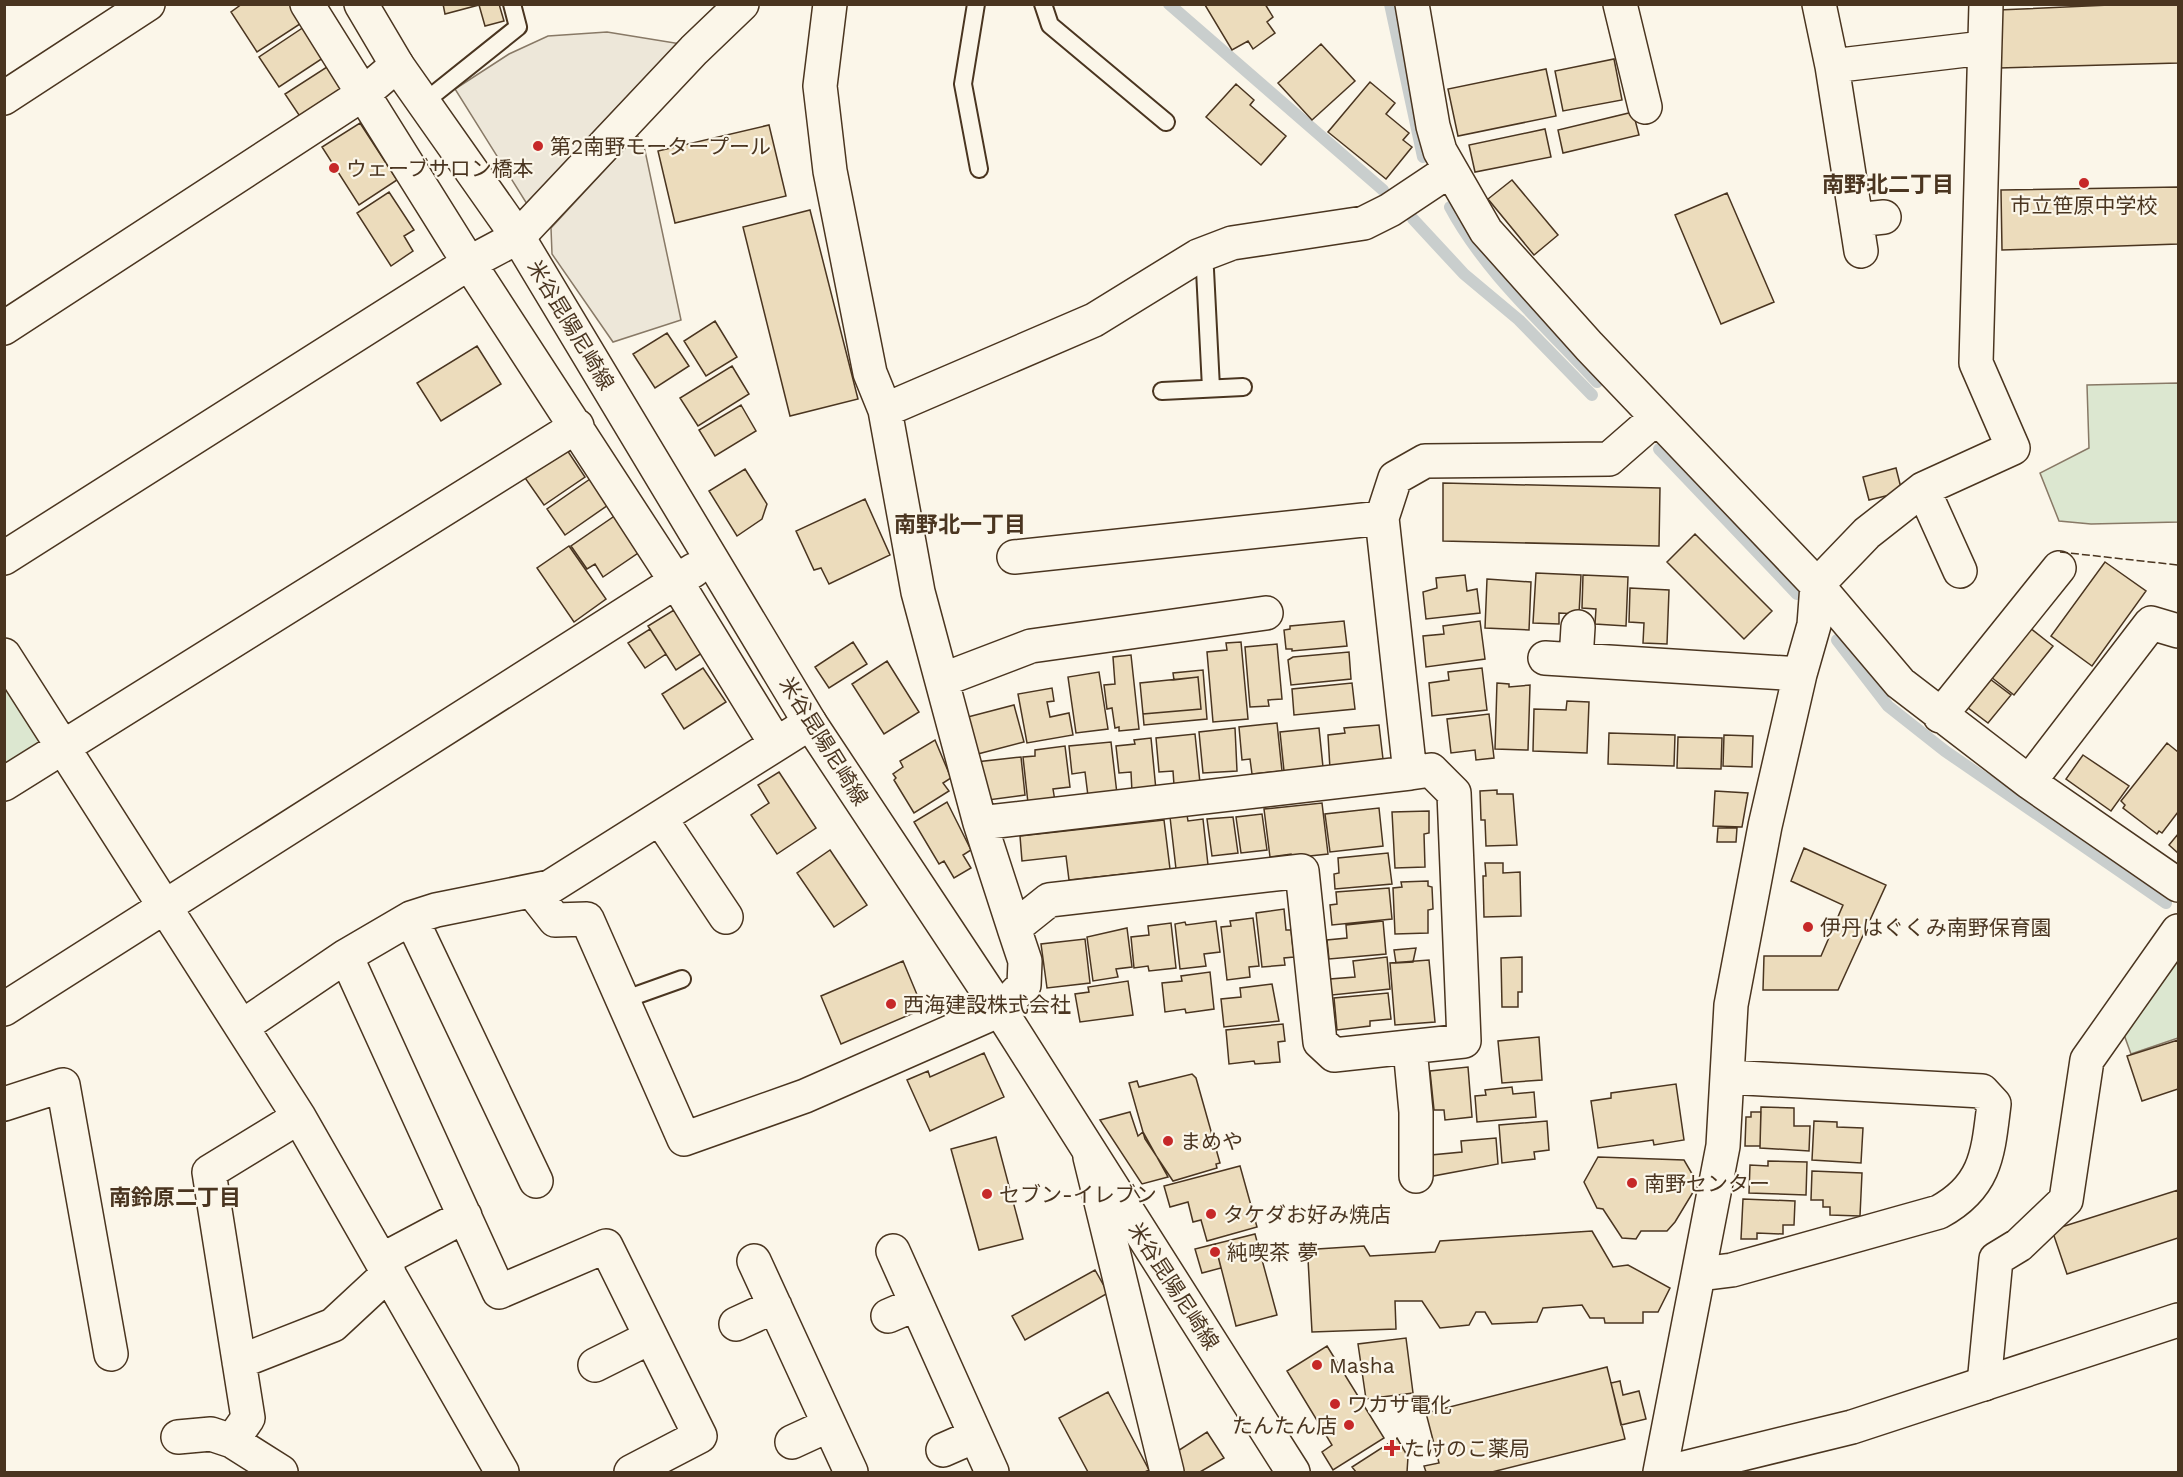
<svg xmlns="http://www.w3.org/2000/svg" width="2183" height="1477" viewBox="0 0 2183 1477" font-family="'Work Sans','Noto Sans JP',sans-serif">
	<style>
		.green { fill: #dce7d0; stroke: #887966; stroke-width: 1.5 }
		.parking { fill: #ede7d9; stroke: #887966; stroke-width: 1.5 }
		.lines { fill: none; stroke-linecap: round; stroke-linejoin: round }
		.stream { stroke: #c9cecd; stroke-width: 12 }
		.building { fill: #ecdcbc; stroke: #4a3520; stroke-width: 1.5 }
		.lane-casing { stroke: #4a3520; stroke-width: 20 }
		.street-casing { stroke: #4a3520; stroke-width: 36 }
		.secondary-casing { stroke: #4a3520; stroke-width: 36 }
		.lane { stroke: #fbf6e9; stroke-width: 16 }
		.street { stroke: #fbf6e9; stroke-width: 33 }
		.secondary { stroke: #fbf6e9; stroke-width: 33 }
		.fence { stroke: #4a3520; stroke-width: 1.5; stroke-dasharray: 8 3; stroke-linecap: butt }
		.poi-dot { fill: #c62828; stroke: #fbf6e9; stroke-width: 2 }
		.labels { text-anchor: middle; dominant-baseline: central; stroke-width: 4.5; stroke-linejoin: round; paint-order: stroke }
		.poi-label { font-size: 21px; fill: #4a3520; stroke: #fbf6e9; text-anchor: start }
		.street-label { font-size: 21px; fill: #4a3520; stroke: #fbf6e9 }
		.neighbourhood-label { font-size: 22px; font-weight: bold; fill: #4a3520; stroke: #fbf6e9 }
	</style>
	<rect width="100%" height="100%" fill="#fbf6e9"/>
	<path class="green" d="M 2178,383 L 2178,522 L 2091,524 L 2059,521 L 2040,473 L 2089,448 L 2087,385 Z
		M 4,679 L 41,738 L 38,752 L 4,774 Z
		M 2178,949 L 2178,1038 L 2131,1054 L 2122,1029 Z"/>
	<path class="parking" d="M 607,32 L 681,44 L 527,204 L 455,89 L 509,54 L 548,36 Z
		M 637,135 L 644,146 L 681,320 L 613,342 L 552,254 L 551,228 Z"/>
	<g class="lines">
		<path class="stream" d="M 1169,4 L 1383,190
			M 1390,4 L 1423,157
			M 1450,207 C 1485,273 1547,327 1597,382
			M 1413,219 L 1464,274 L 1519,320 L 1592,395
			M 1659,449 L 1797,594
			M 1837,640 L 1888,706 L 1945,751 L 2166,903"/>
	</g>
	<path class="building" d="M 242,4 L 291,4 L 303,22 L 257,52 L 231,12 Z
		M 443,4 L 499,4 L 504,21 L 485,26 L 479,5 L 445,14 Z
		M 1265,4 L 1273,17 L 1267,22 L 1275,33 L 1253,49 L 1248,41 L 1232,50 L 1205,5 Z
		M 2132,4 L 2178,4 L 2178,63 L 1999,68 L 1998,10 Z
		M 304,27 L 323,58 L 279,87 L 259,57 Z
		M 1321,44 L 1355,81 L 1312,120 L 1278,83 Z
		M 1614,59 L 1622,100 L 1563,111 L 1555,71 Z
		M 330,65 L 348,92 L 303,121 L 285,94 Z
		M 1546,69 L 1556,116 L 1458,136 L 1448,89 Z
		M 1370,82 L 1395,103 L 1386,114 L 1409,133 L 1403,140 L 1412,147 L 1386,179 L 1328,132 Z
		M 1236,84 L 1254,100 L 1250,105 L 1286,136 L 1261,165 L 1206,117 Z
		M 1633,112 L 1639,135 L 1563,153 L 1558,130 Z
		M 360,123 L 397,180 L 359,205 L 322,147 Z
		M 769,125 L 786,196 L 675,223 L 658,151 Z
		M 1545,129 L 1551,157 L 1475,172 L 1469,145 Z
		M 1512,180 L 1558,235 L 1534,255 L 1488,199 Z
		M 2178,187 L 2178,244 L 2002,250 L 2001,190 Z
		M 389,192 L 414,230 L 404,236 L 413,251 L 391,266 L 357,213 Z
		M 1727,193 L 1774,302 L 1721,324 L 1675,215 Z
		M 810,210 L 858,399 L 790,416 L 743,227 Z
		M 715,321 L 737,357 L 706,376 L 684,341 Z
		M 667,333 L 689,366 L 655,388 L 633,354 Z
		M 477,346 L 501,384 L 441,421 L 417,383 Z
		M 732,366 L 749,394 L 698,426 L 680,398 Z
		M 741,405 L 756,431 L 715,456 L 699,430 Z
		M 565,447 L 585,477 L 544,505 L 523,475 Z
		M 1896,468 L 1902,492 L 1869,500 L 1863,477 Z
		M 745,469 L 767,504 L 762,519 L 737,536 L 709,491 Z
		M 593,477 L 611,503 L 565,535 L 547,509 Z
		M 1443,483 L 1660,488 L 1659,546 L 1443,541 Z
		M 865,499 L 890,555 L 829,584 L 821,568 L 814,570 L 796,531 Z
		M 616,515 L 641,551 L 603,577 L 595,564 L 587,569 L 571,546 Z
		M 1695,534 L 1772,611 L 1744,639 L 1667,562 Z
		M 569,546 L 606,599 L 574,622 L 537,568 Z
		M 2105,562 L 2146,591 L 2092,666 L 2051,636 Z
		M 1536,573 L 1581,575 L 1579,614 L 1559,613 L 1559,624 L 1533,623 Z
		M 1465,575 L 1467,591 L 1477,589 L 1480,613 L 1426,619 L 1423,592 L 1437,588 L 1436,578 Z
		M 1583,575 L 1628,577 L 1626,626 L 1595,624 L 1596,609 L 1582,608 Z
		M 1487,579 L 1531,582 L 1529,630 L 1485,628 Z
		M 1630,588 L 1669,590 L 1667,644 L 1643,643 L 1644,623 L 1629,622 Z
		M 674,610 L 702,653 L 676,670 L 648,626 Z
		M 1344,621 L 1347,646 L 1292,651 L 1292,649 L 1286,649 L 1284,630 L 1290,629 L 1290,626 Z
		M 1480,621 L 1485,659 L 1426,667 L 1423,636 L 1444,634 L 1443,626 Z
		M 2030,628 L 2053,646 L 2014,695 L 1991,677 Z
		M 650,629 L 666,654 L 645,668 L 628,643 Z
		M 853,642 L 867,664 L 829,688 L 815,667 Z
		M 1241,642 L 1248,719 L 1213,722 L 1207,652 L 1227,650 L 1226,643 Z
		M 1277,644 L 1282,699 L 1268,700 L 1269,706 L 1250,707 L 1245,647 Z
		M 1349,652 L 1351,679 L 1291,685 L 1288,660 L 1293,657 Z
		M 1131,655 L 1139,729 L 1119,731 L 1119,727 L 1115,728 L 1112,708 L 1107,709 L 1104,685 L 1115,684 L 1113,657 Z
		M 887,661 L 919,712 L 884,734 L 852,684 Z
		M 703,668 L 726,702 L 684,729 L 662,694 Z
		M 1482,668 L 1487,710 L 1432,716 L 1429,683 L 1449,680 L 1448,672 Z
		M 1203,670 L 1207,719 L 1144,725 L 1143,714 L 1201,709 L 1198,677 L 1174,680 L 1173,673 Z
		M 1099,672 L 1108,729 L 1076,733 L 1068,677 Z
		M 1986,676 L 2011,695 L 1988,723 L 1963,704 Z
		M 1198,677 L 1201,709 L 1143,714 L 1140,683 Z
		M 1352,683 L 1355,709 L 1294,715 L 1292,689 Z
		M 1497,683 L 1509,684 L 1509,687 L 1530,685 L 1528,750 L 1495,749 Z
		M 1052,688 L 1054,701 L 1047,702 L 1050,717 L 1069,713 L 1073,735 L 1027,743 L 1018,694 Z
		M 1567,701 L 1589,702 L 1587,753 L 1533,751 L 1534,709 L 1566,710 Z
		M 1014,705 L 1024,742 L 970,756 L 960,719 Z
		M 1489,714 L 1494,758 L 1476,760 L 1475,750 L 1451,753 L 1447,719 Z
		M 1277,723 L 1282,771 L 1252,774 L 1250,759 L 1242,760 L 1239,727 Z
		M 1379,725 L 1383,759 L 1369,761 L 1370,765 L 1330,769 L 1328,735 L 1345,733 L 1344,728 Z
		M 1235,728 L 1237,771 L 1203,773 L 1199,732 Z
		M 1319,728 L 1323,767 L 1292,773 L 1292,770 L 1284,771 L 1280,732 Z
		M 1609,733 L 1675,735 L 1674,766 L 1608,764 Z
		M 1195,734 L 1200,783 L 1174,785 L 1173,771 L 1159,772 L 1156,738 Z
		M 1724,735 L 1753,736 L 1752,767 L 1723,766 Z
		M 1678,737 L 1722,738 L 1721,769 L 1677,768 Z
		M 1151,738 L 1156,790 L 1132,792 L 1131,772 L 1119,773 L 1116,746 L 1135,744 L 1134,740 Z
		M 935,740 L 951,778 L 943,783 L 949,791 L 914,813 L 894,780 L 896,778 L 893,774 L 903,767 L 900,761 Z
		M 1111,742 L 1117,794 L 1088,796 L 1085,772 L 1072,774 L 1069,746 Z
		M 2167,743 L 2178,752 L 2178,812 L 2162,833 L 2159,831 L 2157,834 L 2123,808 L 2125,805 L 2121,801 Z
		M 1065,746 L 1070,787 L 1053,789 L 1055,801 L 1028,803 L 1023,757 L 1035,756 L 1035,750 Z
		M 2083,755 L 2129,786 L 2111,811 L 2066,779 Z
		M 1021,757 L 1025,795 L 988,800 L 976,762 Z
		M 779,772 L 816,828 L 777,854 L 751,815 L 769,803 L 758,785 Z
		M 1497,790 L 1497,794 L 1513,794 L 1517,845 L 1486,846 L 1485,820 L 1481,820 L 1480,791 Z
		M 1715,791 L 1748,793 L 1742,827 L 1713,826 Z
		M 947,802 L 971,850 L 963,855 L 971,868 L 954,878 L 944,861 L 939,864 L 914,822 Z
		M 1322,803 L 1328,854 L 1291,858 L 1291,854 L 1270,857 L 1264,809 Z
		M 1379,808 L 1383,846 L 1330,852 L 1325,814 Z
		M 1429,811 L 1429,833 L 1424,834 L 1425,867 L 1395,868 L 1392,812 Z
		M 1262,814 L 1267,850 L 1241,853 L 1236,817 Z
		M 1187,815 L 1188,821 L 1203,819 L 1208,865 L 1176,869 L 1170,817 Z
		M 1233,817 L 1238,853 L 1212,856 L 1207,819 Z
		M 1164,820 L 1170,869 L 1069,880 L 1066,856 L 1022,861 L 1020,836 Z
		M 1718,828 L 1737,828 L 1736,842 L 1717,842 Z
		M 2178,834 L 2178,853 L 2169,845 Z
		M 1804,848 L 1886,885 L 1838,990 L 1763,990 L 1764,956 L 1821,956 L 1843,905 L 1791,881 Z
		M 830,850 L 867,905 L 834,927 L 797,873 Z
		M 1388,853 L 1392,884 L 1335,889 L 1334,874 L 1339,873 L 1338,858 Z
		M 1485,863 L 1503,863 L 1503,873 L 1520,872 L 1521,916 L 1484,917 L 1483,876 L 1486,876 Z
		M 1428,881 L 1428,886 L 1432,887 L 1433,909 L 1428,910 L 1428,933 L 1395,934 L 1393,888 L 1402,887 L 1401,882 Z
		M 1389,888 L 1392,919 L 1332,925 L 1330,905 L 1337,904 L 1336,892 Z
		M 1284,909 L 1286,930 L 1291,930 L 1294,957 L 1284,958 L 1285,965 L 1262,967 L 1256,913 Z
		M 1253,918 L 1259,966 L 1249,967 L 1250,977 L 1227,980 L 1221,927 L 1231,926 L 1230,921 Z
		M 1216,921 L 1220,952 L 1204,954 L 1206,966 L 1180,969 L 1175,924 L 1185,922 L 1186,925 Z
		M 1383,921 L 1386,954 L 1329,959 L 1327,940 L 1347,938 L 1346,925 Z
		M 1171,923 L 1176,968 L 1149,971 L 1148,966 L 1134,968 L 1131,937 L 1149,935 L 1148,926 Z
		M 1127,928 L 1132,967 L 1116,969 L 1118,977 L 1093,981 L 1087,937 Z
		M 1085,939 L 1090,983 L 1047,988 L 1041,944 Z
		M 1416,948 L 1413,962 L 1396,963 L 1394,950 Z
		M 1387,957 L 1390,989 L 1332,995 L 1330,979 L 1355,977 L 1353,961 Z
		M 1522,957 L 1522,992 L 1518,992 L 1518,1007 L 1502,1007 L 1501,958 Z
		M 1429,960 L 1435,1022 L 1395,1025 L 1390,963 Z
		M 903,961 L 923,1009 L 841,1044 L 821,996 Z
		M 1210,972 L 1214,1009 L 1186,1013 L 1185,1009 L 1165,1012 L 1162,983 L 1182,981 L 1181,976 Z
		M 1128,981 L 1133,1015 L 1080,1022 L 1075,994 L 1089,992 L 1088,987 Z
		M 1272,984 L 1279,1021 L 1224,1027 L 1221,999 L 1241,997 L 1240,988 Z
		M 1388,993 L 1391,1019 L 1370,1021 L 1370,1026 L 1337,1030 L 1334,998 Z
		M 1283,1024 L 1285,1041 L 1278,1042 L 1280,1062 L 1255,1064 L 1254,1061 L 1229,1064 L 1226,1030 Z
		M 1539,1037 L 1542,1080 L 1502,1083 L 1498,1041 Z
		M 2178,1040 L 2178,1089 L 2142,1101 L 2127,1056 Z
		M 984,1053 L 1004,1097 L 930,1131 L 907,1080 L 928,1071 L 930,1077 Z
		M 1468,1067 L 1472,1117 L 1445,1120 L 1444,1110 L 1434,1110 L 1430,1071 Z
		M 1192,1074 L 1196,1078 L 1220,1163 L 1216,1164 L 1217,1168 L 1173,1181 L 1145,1139 L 1129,1083 L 1137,1081 L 1139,1087 Z
		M 1676,1084 L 1684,1140 L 1654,1145 L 1653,1140 L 1598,1148 L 1591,1101 L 1611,1098 L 1611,1093 Z
		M 1512,1087 L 1513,1094 L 1534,1092 L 1536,1117 L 1477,1122 L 1475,1096 L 1486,1095 L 1485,1090 Z
		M 1761,1107 L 1794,1108 L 1794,1126 L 1810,1126 L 1809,1151 L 1760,1148 Z
		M 1130,1112 L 1138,1136 L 1143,1132 L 1168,1177 L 1142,1184 L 1100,1120 Z
		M 1751,1112 L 1761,1112 L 1760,1146 L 1745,1146 L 1746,1117 L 1751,1117 Z
		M 1547,1121 L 1549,1150 L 1534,1152 L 1535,1159 L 1502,1163 L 1499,1125 Z
		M 1814,1121 L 1837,1122 L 1837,1127 L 1863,1128 L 1861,1163 L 1812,1160 Z
		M 996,1137 L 1023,1239 L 979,1250 L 951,1149 Z
		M 1496,1138 L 1498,1164 L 1433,1176 L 1431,1155 L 1462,1152 L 1461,1141 Z
		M 1598,1157 L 1684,1160 L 1698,1184 L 1675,1222 L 1667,1231 L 1641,1231 L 1636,1239 L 1622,1238 L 1603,1209 L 1597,1208 L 1584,1182 Z
		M 1768,1161 L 1807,1162 L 1806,1195 L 1749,1193 L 1750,1165 L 1768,1166 Z
		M 1240,1166 L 1257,1227 L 1207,1241 L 1201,1220 L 1193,1222 L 1188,1202 L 1170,1207 L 1164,1186 Z
		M 1812,1171 L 1862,1173 L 1860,1216 L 1830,1215 L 1830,1207 L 1823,1207 L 1823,1200 L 1811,1200 Z
		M 2178,1190 L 2178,1238 L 2067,1274 L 2052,1230 Z
		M 1743,1199 L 1795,1201 L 1794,1225 L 1783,1225 L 1783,1234 L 1757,1233 L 1757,1239 L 1741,1239 Z
		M 1592,1231 L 1613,1267 L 1628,1265 L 1670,1288 L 1658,1312 L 1643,1312 L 1643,1323 L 1605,1323 L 1604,1318 L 1590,1318 L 1582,1305 L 1543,1308 L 1537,1322 L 1492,1324 L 1485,1312 L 1476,1312 L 1469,1325 L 1440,1328 L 1422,1301 L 1395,1301 L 1396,1329 L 1312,1332 L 1308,1259 L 1317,1249 L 1364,1246 L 1370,1256 L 1435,1252 L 1440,1241 Z
		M 1255,1234 L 1277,1315 L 1236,1326 L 1215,1244 Z
		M 1215,1244 L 1221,1268 L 1202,1273 L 1195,1249 Z
		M 1095,1270 L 1108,1293 L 1025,1340 L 1012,1316 Z
		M 1406,1338 L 1413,1393 L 1366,1399 L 1358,1344 Z
		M 1327,1346 L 1384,1438 L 1333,1470 L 1322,1452 L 1332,1445 L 1287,1371 Z
		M 1607,1367 L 1625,1439 L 1492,1472 L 1426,1472 L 1424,1466 L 1439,1463 L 1426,1413 Z
		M 1620,1381 L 1623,1395 L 1639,1391 L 1646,1419 L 1621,1425 L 1611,1383 Z
		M 1108,1392 L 1149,1470 L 1145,1472 L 1088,1472 L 1059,1418 Z
		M 1207,1432 L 1224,1458 L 1200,1472 L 1180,1472 L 1170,1456 Z
		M 1397,1438 L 1408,1457 L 1407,1472 L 1356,1472 L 1352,1467 Z"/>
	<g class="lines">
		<defs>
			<path id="lane" d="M 976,4 L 963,84 L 979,169
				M 1043,4 L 1050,25 L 1166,122
				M 423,103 L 518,27 L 512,4
				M 1198,256 L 1205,270 L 1211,388
				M 1162,391 L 1243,387
				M 623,1000 L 682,979"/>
			<path id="street" d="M 307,4 L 469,263 L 677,583 L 776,744
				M 830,4 L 820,86 L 830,171 L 870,373 L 885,410 L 918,592 L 980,823 L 1410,773 L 1382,518 L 1395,478 L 1425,461 L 1609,459 L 1656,418
				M 1412,4 L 1433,126 L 1440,151 L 1486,231 L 1589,346 L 1817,585 L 1900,683 L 2029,782 L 2178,885
				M 1620,4 L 1645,107
				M 1819,4 L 1832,66 L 1861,251
				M 1832,66 L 1983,48
				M 4,98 L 148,4
				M 1856,220 L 1884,217
				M 4,328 L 363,94 L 397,65
				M 885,410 L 1094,320 L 1198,256 L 1232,243 L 1364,223 L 1390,210 L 1450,170
				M 1923,489 L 1960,571
				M 1014,557 L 1382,518
				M 4,558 L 469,263 L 518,237 L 694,50 L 742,4
				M 4,655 L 299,1117 L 502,1472
				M 1545,658 L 1800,674
				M 1576,660 L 1578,627
				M 942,680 L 1031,646 L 1266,613
				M 1940,716 L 2059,568
				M 2029,782 L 2151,623 L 2178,631
				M 4,784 L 577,426
				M 660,818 L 726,917
				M 980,823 L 1014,928
				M 533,892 L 555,920 L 587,919 L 684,1139 L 805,1096 L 1000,1010 L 1024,985 L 1025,961 L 1014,928 L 1049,900 L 1302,871 L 1320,1042 L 1334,1055 L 1464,1041 L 1454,793 L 1431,770 L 1410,773
				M 411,918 L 536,1181
				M 346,956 L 499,1292 L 606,1246 L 700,1436 L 631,1472
				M 4,1009 L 694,570
				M 243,1026 L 346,956 L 411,918 L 436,910 L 550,887 L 810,723
				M 1410,1048 L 1416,1112 L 1416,1176
				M 4,1104 L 63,1085 L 111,1354
				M 1090,1157 L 1167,1472
				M 893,1251 L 992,1472
				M 382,1260 L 465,1216
				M 754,1261 L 851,1472
				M 1700,1274 L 1732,1270 L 1939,1212 C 1987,1186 1988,1152 1994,1104 L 1982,1091 L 1727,1077
				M 888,1316 L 916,1304
				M 736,1324 L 775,1306
				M 239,1362 L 333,1325 L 389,1273
				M 595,1365 L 651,1337
				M 1984,1384 L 1996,1259 L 2019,1245 L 2066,1200 L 2087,1060 L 2178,931
				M 178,1437 L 211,1434 L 232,1441 L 281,1472
				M 232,1441 L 248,1418 L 209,1172 L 299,1117
				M 792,1442 L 829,1425
				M 943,1450 L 975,1436
				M 1660,1472 L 1723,1146 L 1731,1005 L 1765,826 L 1800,674 L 1814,625 L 1817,585 L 1867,533 L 1923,489 L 2013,448 L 1976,363 L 1986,4"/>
			<path id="secondary" d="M 361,4 L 397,65 L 518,237 L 810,723 L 1000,1010 L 1293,1472
				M 1668,1472 L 1852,1427 L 2178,1320"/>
		</defs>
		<use href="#lane" class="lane-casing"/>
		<use href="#street" class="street-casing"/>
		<use href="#secondary" class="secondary-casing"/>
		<use href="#lane" class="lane"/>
		<use href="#street" class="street"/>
		<use href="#secondary" class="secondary"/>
		<path class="fence" d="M 2060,552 L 2178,565"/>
	</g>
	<g class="poi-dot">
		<circle cx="538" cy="146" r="6"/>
		<circle cx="334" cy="168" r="6"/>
		<circle cx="2084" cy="183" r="6"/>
		<circle cx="1808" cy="927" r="6"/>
		<circle cx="891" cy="1004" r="6"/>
		<circle cx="1168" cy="1141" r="6"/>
		<circle cx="1632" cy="1183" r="6"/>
		<circle cx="987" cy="1194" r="6"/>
		<circle cx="1211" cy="1214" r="6"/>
		<circle cx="1215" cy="1252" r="6"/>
		<circle cx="1317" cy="1365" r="6"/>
		<circle cx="1335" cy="1404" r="6"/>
		<circle cx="1349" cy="1425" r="6"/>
		<path d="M1389 1439h6v6h6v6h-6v6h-6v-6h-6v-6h6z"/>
	</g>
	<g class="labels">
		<g class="poi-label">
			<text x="550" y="146">第2南野モータープール</text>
			<text x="346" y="168">ウェーブサロン橋本</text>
			<text x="2084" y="205" text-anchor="middle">市立笹原中学校</text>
			<text x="1820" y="927">伊丹はぐくみ南野保育園</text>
			<text x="903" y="1004">西海建設株式会社</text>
			<text x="1180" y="1141">まめや</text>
			<text x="1644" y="1183">南野センター</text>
			<text x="999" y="1194">セブン-イレブン</text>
			<text x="1223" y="1214">タケダお好み焼店</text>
			<text x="1227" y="1252">純喫茶 夢</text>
			<text x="1329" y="1365">Masha</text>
			<text x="1347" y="1404">ワカサ電化</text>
			<text x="1337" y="1425" text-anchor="end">たんたん店</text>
			<text x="1404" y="1448">たけのこ薬局</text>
		</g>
		<g class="street-label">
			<text transform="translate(571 325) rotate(59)">米谷昆陽尼崎線</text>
			<text transform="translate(824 741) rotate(58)">米谷昆陽尼崎線</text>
			<text transform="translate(1174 1286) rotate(57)">米谷昆陽尼崎線</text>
		</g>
		<g class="neighbourhood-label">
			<text x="1888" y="184">南野北二丁目</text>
			<text x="960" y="524">南野北一丁目</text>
			<text x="175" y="1197">南鈴原二丁目</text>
		</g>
	</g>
	<rect width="2183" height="1477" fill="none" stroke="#4a3520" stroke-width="12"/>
</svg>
